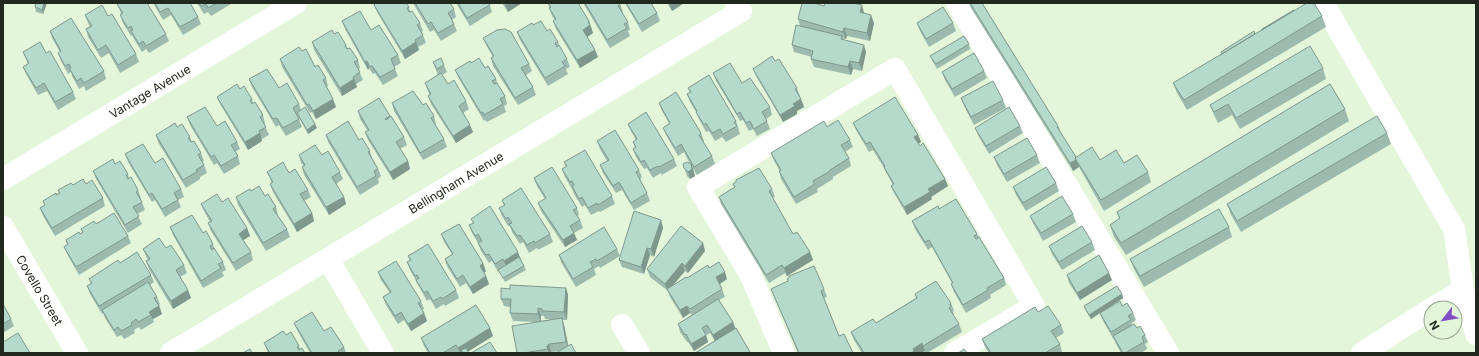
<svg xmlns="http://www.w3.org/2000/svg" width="1479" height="356" viewBox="0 0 1479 356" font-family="Inter,sans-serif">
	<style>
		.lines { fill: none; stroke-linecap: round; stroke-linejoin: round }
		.minor { stroke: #fff; stroke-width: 22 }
		.wall { fill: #9cbbae; fill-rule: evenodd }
		.shaded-wall { fill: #7f988d }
		.building { fill: #b5d9ca; stroke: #7f988d }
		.labels { text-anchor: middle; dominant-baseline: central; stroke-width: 3; stroke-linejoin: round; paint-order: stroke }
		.street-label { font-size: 12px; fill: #21281d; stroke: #e3f6d9 }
	</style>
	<rect width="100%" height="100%" fill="#e3f6d9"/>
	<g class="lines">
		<g class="minor">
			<path d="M 957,3 L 1168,353"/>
			<path d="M 1323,3 L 1454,229 L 1463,290 L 1476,334"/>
			<path id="s1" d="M 3,179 L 296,3"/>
			<path id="s2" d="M 3,227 L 77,353"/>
			<path d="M 328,259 L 383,353"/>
			<path d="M 1433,308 L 1463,290"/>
			<path d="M 622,325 L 639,353"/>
			<path id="s3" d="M 171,353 L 741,11 L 736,3"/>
			<path d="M 784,353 L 750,274 L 698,187 L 895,69 L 1034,306 L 955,353"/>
			<path d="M 1362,353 L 1431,309"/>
		</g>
	</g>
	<path class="wall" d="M 47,3 L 43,14 L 36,12 L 35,7 Z
		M 153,3 L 190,3 L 198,17 L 201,24 L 183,35 L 171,15 L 163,20 Z
		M 197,3 L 231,3 L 231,4 L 211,16 L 208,12 L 204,14 Z
		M 413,3 L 450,3 L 454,9 L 456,17 L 452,20 L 454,24 L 457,31 L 441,41 L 434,30 L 430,32 Z
		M 456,3 L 489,3 L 492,12 L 470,26 Z
		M 502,3 L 522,3 L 508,12 Z
		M 548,3 L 578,3 L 589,21 L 593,33 L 587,37 L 595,50 L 598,57 L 580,68 L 556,29 L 553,21 L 555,20 L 552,16 Z
		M 583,3 L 620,3 L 623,12 L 622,13 L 628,22 L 630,30 L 628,31 L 630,36 L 610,48 Z
		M 625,3 L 651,3 L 657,13 L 660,21 L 642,32 Z
		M 667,3 L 684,3 L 672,11 Z
		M 969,3 L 982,3 L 1058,126 L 1061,133 L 1076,157 L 1124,163 L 1148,172 L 1151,182 L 1104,211 L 1079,167 L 1073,171 L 971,8 Z
		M 117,4 L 166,34 L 169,41 L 149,53 L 146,49 L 142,52 L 134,39 L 132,35 L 131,36 L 123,23 L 120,15 L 121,14 L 120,11 Z
		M 374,5 L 409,7 L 410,12 L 420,23 L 423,31 L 421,32 L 423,35 L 426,43 L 418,47 L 419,50 L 405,59 L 377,12 Z
		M 824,6 L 864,13 L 874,23 L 870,41 L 847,36 L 846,39 L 843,39 L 843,40 L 866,52 L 862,71 L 853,69 L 851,75 L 814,67 L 811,59 L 812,57 L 794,52 L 792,45 L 800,26 L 798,19 Z
		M 1294,10 L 1322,16 L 1326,27 L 1187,110 L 1177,93 L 1173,83 L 1222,54 L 1221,52 L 1255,34 Z
		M 85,15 L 108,16 L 136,54 L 139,62 L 120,73 L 109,53 L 101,58 L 88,37 L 86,29 L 90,26 L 88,23 Z
		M 342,21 L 371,30 L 398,55 L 401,63 L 394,67 L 398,76 L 383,85 L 375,73 L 373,74 L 369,68 L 368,70 L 345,29 Z
		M 917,23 L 953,23 L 956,31 L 929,47 L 920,31 Z
		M 533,25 L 547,31 L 558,42 L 560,48 L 567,59 L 570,67 L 566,69 L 568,74 L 548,86 L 520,40 L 517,32 Z
		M 50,31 L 104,71 L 106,79 L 86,91 L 84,86 L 79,89 L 72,76 L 71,72 L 68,74 L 61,61 L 58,53 L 60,52 L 52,38 Z
		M 334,34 L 346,45 L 348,49 L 358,60 L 360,68 L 358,69 L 363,80 L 356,84 L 357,87 L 342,96 L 314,50 L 312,42 Z
		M 483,38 L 529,64 L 532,71 L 526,75 L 533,87 L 536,95 L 518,105 L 493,66 L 491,58 L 493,57 L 486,45 Z
		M 969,44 L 970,49 L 937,69 L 932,60 L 930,56 Z
		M 302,51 L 326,78 L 328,86 L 326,87 L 336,107 L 316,119 L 312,112 L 310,113 L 282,67 L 280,59 Z
		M 23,52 L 46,53 L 73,92 L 76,99 L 58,110 L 47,91 L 38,95 L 26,74 L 23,67 L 28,64 Z
		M 775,61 L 797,88 L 800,96 L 799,96 L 801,99 L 804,107 L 797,111 L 797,114 L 783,122 L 756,76 L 753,69 Z
		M 433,62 L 444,65 L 447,72 L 442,75 L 448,84 L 466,101 L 469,109 L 463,113 L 473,132 L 456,143 L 431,104 L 428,96 L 430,95 L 428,91 L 425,83 L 438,75 L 436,70 Z
		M 471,63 L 485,68 L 496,79 L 498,86 L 505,96 L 507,104 L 504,106 L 506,112 L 487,122 L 485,120 L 484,121 L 458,77 L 455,70 Z
		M 1323,68 L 1326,79 L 1240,129 L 1232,115 L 1218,123 L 1214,115 L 1210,105 Z
		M 984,71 L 987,78 L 955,97 L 945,80 L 942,72 Z
		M 713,73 L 742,83 L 770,107 L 772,115 L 766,119 L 770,129 L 757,136 L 753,129 L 749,131 L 743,120 L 740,121 L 716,81 Z
		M 249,79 L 279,88 L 299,104 L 301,110 L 315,124 L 317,128 L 308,134 L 297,114 L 302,127 L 286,136 L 279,125 L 276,127 L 252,87 Z
		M 688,88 L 736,121 L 740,134 L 726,142 L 722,137 L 715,141 L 709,131 L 706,132 L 699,119 L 696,112 L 690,102 L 687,94 L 690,92 Z
		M 240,89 L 252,99 L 253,103 L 263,115 L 265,123 L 264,124 L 269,135 L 262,139 L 262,141 L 248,150 L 220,104 L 217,97 Z
		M 379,98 L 390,117 L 404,137 L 407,145 L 400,149 L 408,161 L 410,169 L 393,180 L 368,140 L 365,132 L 368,131 L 360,119 L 358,111 Z
		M 961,98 L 1003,100 L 1006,108 L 974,125 L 964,106 Z
		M 392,103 L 423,105 L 434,116 L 436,124 L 435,125 L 444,139 L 447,147 L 423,160 L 394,111 Z
		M 659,103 L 701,133 L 704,141 L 703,142 L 712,156 L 715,164 L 697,175 L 692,167 L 695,176 L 690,179 L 687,176 L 683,164 L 690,164 L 684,152 L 678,156 L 666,135 L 663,128 L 669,123 L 662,111 Z
		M 1345,109 L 1349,121 L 1126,255 L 1114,237 L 1110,225 L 1119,219 L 1117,212 Z
		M 187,117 L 217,126 L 237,142 L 240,149 L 235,152 L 238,156 L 240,164 L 224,174 L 217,163 L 214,165 L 190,125 Z
		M 853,123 L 918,135 L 921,142 L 918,144 L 945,179 L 948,186 L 931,197 L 932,199 L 907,215 L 894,193 L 891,186 L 893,185 L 887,174 L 884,168 L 873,150 L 869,152 L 856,130 Z
		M 628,124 L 674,159 L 677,166 L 662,175 L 661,173 L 653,178 L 647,168 L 644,169 L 636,157 L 633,149 L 635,148 L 633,142 L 636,140 L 631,131 Z
		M 1020,126 L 1023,133 L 989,154 L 978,135 L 975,128 Z
		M 177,127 L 190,137 L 192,142 L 201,153 L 204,161 L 202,162 L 204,165 L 207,173 L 200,177 L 200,179 L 186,188 L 158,142 L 156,135 Z
		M 827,127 L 850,140 L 853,147 L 845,152 L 849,158 L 851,166 L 833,177 L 833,179 L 817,189 L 818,192 L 796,204 L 781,179 L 779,171 L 780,171 L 774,161 L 771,153 Z
		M 1387,133 L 1391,144 L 1241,232 L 1231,215 L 1227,204 Z
		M 326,135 L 359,140 L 370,151 L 372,158 L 378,169 L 381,176 L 378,179 L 379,183 L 360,195 L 328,142 Z
		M 597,141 L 639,170 L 642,177 L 640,179 L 647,193 L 650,201 L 634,210 L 622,190 L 616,193 L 603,173 L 600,165 L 607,161 L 600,149 Z
		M 125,154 L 155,163 L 181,189 L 184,197 L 178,200 L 181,207 L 165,217 L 155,200 L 152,202 L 128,162 Z
		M 299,155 L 322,155 L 340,172 L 343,179 L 336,184 L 344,197 L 346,204 L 329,215 L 304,175 L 302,167 L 304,166 L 301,163 Z
		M 1037,155 L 1040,163 L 1007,182 L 997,165 L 994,157 Z
		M 564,162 L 612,196 L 615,204 L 600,212 L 599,211 L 591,215 L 585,205 L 582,207 L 574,194 L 572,189 L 565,177 L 562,169 L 566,167 Z
		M 115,164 L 128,174 L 129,178 L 138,190 L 141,198 L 140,199 L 142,202 L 145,210 L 137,214 L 142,224 L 128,233 L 96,179 L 93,171 Z
		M 267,172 L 289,173 L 308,190 L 311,197 L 304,201 L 312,213 L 314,221 L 297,232 L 273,192 L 270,184 L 272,183 Z
		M 534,178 L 577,208 L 579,215 L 577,216 L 580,220 L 583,228 L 574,233 L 577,240 L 565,247 L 541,211 L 538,203 L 545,199 L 537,186 Z
		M 1056,183 L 1059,191 L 1026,211 L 1016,195 L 1013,187 Z
		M 86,184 L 103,198 L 105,206 L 55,236 L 43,216 L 40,208 L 45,206 L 43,201 L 59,193 L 58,190 L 73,185 Z
		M 733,184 L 772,189 L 775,197 L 773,198 L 793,234 L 810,252 L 813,260 L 787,276 L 785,273 L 769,283 L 721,204 L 719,197 L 734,187 Z
		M 251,191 L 265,196 L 276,207 L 278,215 L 277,215 L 287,229 L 290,237 L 266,251 L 238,205 L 236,197 Z
		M 502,200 L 550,234 L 553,242 L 538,250 L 537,248 L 529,253 L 523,242 L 520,244 L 512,232 L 510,226 L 508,226 L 502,216 L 499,208 L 504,206 Z
		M 222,202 L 247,228 L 250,236 L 243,240 L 251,252 L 253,260 L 236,271 L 211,231 L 208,223 L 210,222 L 204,211 L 201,204 Z
		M 939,209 L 977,234 L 979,237 L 1004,278 L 1006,285 L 990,295 L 991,298 L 966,313 L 954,292 L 951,284 L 952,283 L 932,247 L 928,250 L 915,229 L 912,221 Z
		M 1073,214 L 1076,222 L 1043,241 L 1033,223 L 1030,216 Z
		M 471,219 L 521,260 L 526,270 L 505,282 L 499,271 L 498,272 L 492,261 L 489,263 L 481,251 L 478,243 L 472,233 L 469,225 L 473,223 Z
		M 661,220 L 663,228 L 654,257 L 650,255 L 644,274 L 622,267 L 619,260 Z
		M 96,224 L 128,236 L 131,243 L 79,275 L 67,254 L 64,247 L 67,245 L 66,240 L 83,233 L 81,229 Z
		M 170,227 L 203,233 L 213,244 L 215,250 L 223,262 L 226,270 L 222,272 L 224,276 L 203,288 L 173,235 Z
		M 1229,227 L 1232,237 L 1144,287 L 1134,269 L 1130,259 Z
		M 441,234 L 486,271 L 484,272 L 486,276 L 489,284 L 473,294 L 466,283 L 460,287 L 447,266 L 445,259 L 452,254 L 444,242 Z
		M 1092,242 L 1095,250 L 1062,270 L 1052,254 L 1049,246 Z
		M 703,243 L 705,251 L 688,273 L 685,271 L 673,285 L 709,268 L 727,279 L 720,284 L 722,289 L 725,297 L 719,300 L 733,322 L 735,329 L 736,328 L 751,353 L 695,353 L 715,341 L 710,333 L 706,335 L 708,342 L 694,351 L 688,342 L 687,342 L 680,332 L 678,324 L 692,315 L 690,313 L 683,318 L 670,297 L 668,291 L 650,277 L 647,269 Z
		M 166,248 L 184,265 L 187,273 L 180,277 L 191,298 L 173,309 L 149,269 L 146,261 L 148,260 L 146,256 L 143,249 Z
		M 617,249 L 620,256 L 600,268 L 599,266 L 594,269 L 596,275 L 576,287 L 561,262 L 559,255 Z
		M 408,256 L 456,290 L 459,298 L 445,306 L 444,304 L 436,309 L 430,299 L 427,301 L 410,270 L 407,262 L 410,261 Z
		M 120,263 L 151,275 L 154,282 L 150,285 L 157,297 L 160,304 L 159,305 L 162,314 L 153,319 L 154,322 L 141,330 L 139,327 L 134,330 L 135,333 L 124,339 L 121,335 L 117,337 L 105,318 L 103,313 L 102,314 L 90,294 L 87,286 L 91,284 L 89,279 Z
		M 378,272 L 421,301 L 424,309 L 422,310 L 424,313 L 427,321 L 411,331 L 404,320 L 398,324 L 386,305 L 383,297 L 390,293 L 381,280 Z
		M 1067,275 L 1112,280 L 1080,300 L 1069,283 Z
		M 566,288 L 568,295 L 567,320 L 562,320 L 564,325 L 568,346 L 560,351 L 551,352 L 551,353 L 517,353 L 536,322 L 513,321 L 510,313 L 510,307 L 504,306 L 501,299 ZM 541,316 L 544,316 L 545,319 L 552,319 L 541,321 Z
		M 771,289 L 824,289 L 827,297 L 824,298 L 839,336 L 853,353 L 798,353 Z
		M 915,294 L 951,303 L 954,311 L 953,312 L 954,314 L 953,315 L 959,324 L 962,332 L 927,353 L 926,353 L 925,351 L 922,353 L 862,353 L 854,340 L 851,332 L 876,323 L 916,298 Z
		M 1122,294 L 1123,298 L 1091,319 L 1086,311 L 1084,306 Z
		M 3,304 L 11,319 L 14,326 L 3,333 Z
		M 1122,306 L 1133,313 L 1136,320 L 1132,323 L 1132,325 L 1145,335 L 1148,342 L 1145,344 L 1147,349 L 1141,353 L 1121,353 L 1116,344 L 1114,339 L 1114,340 L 1103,321 L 1100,313 Z
		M 1038,312 L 1061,325 L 1064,333 L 1056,338 L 1060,344 L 1062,352 L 1061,353 L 989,353 L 985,347 L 982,339 Z
		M 294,323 L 324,331 L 344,347 L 346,353 L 310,353 L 297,330 Z
		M 490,328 L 493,336 L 468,351 L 469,353 L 428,353 L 424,346 L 421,338 Z
		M 286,335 L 299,346 L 300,349 L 305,353 L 268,353 L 264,343 Z"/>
	<path class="shaded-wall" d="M 44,3 L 47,3 L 43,14 L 42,10 Z
		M 507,3 L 522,3 L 508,12 L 505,4 Z
		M 669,3 L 684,3 L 672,11 Z
		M 862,5 L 864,13 L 863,20 L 860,12 Z
		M 871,15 L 874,23 L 870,41 L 867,33 Z
		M 589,21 L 593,33 L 586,38 L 583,30 Z
		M 844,28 L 847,36 L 846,39 L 843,32 Z
		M 416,42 L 419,50 L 405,59 L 402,51 Z
		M 864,45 L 866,52 L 862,71 L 859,63 Z
		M 595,50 L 598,57 L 580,68 L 577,60 Z
		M 367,61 L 369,68 L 368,70 L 365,62 Z
		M 850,61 L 853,69 L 851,75 L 848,67 Z
		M 354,79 L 357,87 L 342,96 L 340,88 Z
		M 333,99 L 336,107 L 316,119 L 313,111 Z
		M 801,99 L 804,107 L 797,111 L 797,114 L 783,122 L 780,115 L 793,104 Z
		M 315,124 L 317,128 L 308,134 L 307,130 Z
		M 470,125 L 473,132 L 456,143 L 453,136 Z
		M 1058,126 L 1061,133 L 1057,127 Z
		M 260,133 L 262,141 L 248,150 L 245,142 Z
		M 918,135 L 921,142 L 917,145 L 914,137 Z
		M 1076,160 L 1079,167 L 1073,171 L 1070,163 Z
		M 408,161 L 410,169 L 393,180 L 390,172 Z
		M 691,164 L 694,172 L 695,176 L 690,179 L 688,172 Z
		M 945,179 L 948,186 L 931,197 L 932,199 L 907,215 L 904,207 L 928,189 Z
		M 344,197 L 346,204 L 329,215 L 326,207 Z
		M 312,213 L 314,221 L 297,232 L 294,224 Z
		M 661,220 L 663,228 L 654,257 L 651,249 Z
		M 247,228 L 250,236 L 242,241 L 239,234 Z
		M 574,233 L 577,240 L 565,247 L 563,240 Z
		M 703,243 L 705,251 L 688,273 L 685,266 Z
		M 647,248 L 650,255 L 644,274 L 641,267 Z
		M 518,252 L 521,260 L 507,269 L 504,261 Z
		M 810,252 L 813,260 L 787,276 L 784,268 Z
		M 483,263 L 486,271 L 483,273 L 480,266 Z
		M 682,263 L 685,271 L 668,291 L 665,284 Z
		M 725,272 L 727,279 L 718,285 L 716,277 Z
		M 1109,273 L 1112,280 L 1080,300 L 1077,293 Z
		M 486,276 L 489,284 L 473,294 L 470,287 Z
		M 566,288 L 568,295 L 567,320 L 564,312 Z
		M 188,290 L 191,298 L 173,309 L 171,301 Z
		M 1122,294 L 1123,298 L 1091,319 L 1089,315 Z
		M 159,306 L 162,314 L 153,319 L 149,312 Z
		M 687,306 L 690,313 L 683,318 L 680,310 Z
		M 538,308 L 541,316 L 541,322 L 538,314 Z
		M 424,313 L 427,321 L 411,331 L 408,324 Z
		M 562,318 L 564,325 L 569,349 L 566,342 Z
		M 733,322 L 736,330 L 715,343 L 713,335 Z
		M 490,328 L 493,336 L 466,353 L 461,350 L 462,353 L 460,353 L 458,348 Z
		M 706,335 L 708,342 L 694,351 L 691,344 Z
		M 922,343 L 925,351 L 922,353 L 911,353 L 913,349 Z
		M 549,344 L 551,352 L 551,353 L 549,353 L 547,346 Z"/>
	<path class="building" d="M 36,3 L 44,3 L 42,10 L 35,7 Z
		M 118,3 L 147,3 L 166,34 L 146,46 L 143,41 L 139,44 L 131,31 L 133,30 L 131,26 L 128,28 L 120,15 L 123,13 L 117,4 Z
		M 155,3 L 190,3 L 198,17 L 180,27 L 168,8 L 160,12 Z
		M 199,3 L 217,3 L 208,8 L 206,4 L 201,6 Z
		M 376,3 L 406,3 L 409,7 L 407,8 L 409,12 L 412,11 L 420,23 L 417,25 L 423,35 L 415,40 L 416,42 L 402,51 L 374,5 Z
		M 415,3 L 450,3 L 454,9 L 448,13 L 454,24 L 438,33 L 431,22 L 428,24 Z
		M 458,3 L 489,3 L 490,5 L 467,18 Z
		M 548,3 L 578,3 L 589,21 L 588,22 L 590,25 L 583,30 L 595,50 L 577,60 L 553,21 L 556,19 L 549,8 L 551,7 Z
		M 585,3 L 620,3 L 620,4 L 618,6 L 628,22 L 624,24 L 627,28 L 607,40 Z
		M 626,3 L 651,3 L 657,13 L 639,24 Z
		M 802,3 L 814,3 L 824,6 L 825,3 L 852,3 L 862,5 L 860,12 L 871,15 L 867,33 L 844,28 L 843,32 L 798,19 Z
		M 970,3 L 982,3 L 1058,126 L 1057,127 L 1076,157 L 1075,158 L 1076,160 L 1070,163 Z
		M 1307,3 L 1314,3 L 1322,16 L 1184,100 L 1173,83 Z
		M 102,5 L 108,16 L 112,14 L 136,54 L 118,65 L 106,45 L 98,50 L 86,29 L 92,26 L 85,15 Z
		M 943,7 L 953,23 L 926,39 L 917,23 Z
		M 1294,10 L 1262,30 L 1262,29 Z
		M 360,11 L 371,30 L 379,25 L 398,55 L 391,59 L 395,69 L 380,77 L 372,66 L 370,67 L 367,61 L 365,62 L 342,21 Z
		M 71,18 L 104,71 L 84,83 L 81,78 L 77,81 L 69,68 L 71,68 L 69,64 L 65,66 L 58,53 L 61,51 L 50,31 Z
		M 541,21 L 547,31 L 550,29 L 558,42 L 555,43 L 557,47 L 559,45 L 567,59 L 562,62 L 565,66 L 545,78 L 517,32 L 532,23 L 533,25 Z
		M 796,25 L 842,36 L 841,39 L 864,45 L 859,63 L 850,61 L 848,67 L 811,59 L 813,51 L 792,45 Z
		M 505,29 L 511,32 L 529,64 L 521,68 L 533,87 L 515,98 L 491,58 L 494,56 L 483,38 L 497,30 Z
		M 332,30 L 334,34 L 338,32 L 346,45 L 345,46 L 347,49 L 350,48 L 358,60 L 354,62 L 360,72 L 353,77 L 354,79 L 340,88 L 312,42 Z
		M 1254,31 L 1255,34 L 1222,54 L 1221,52 Z
		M 964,36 L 969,44 L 936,64 L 930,56 Z
		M 40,42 L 46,53 L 50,51 L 73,92 L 55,102 L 44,83 L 36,88 L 23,67 L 29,63 L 23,52 Z
		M 1310,46 L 1323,68 L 1236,118 L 1228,104 L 1214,112 L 1210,105 Z
		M 299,47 L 302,51 L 306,49 L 315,67 L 318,65 L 326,78 L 323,80 L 333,99 L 313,111 L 309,104 L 307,105 L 280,59 Z
		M 974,53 L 984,71 L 952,89 L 942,72 Z
		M 772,56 L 775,61 L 779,59 L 797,88 L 795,89 L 801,99 L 793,104 L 795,106 L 780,115 L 753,69 Z
		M 441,58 L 444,65 L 437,69 L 433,62 Z
		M 479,58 L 485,68 L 488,66 L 496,79 L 492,81 L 494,84 L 497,83 L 505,96 L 500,99 L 503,104 L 484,115 L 483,112 L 481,113 L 455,70 L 470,61 L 471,63 Z
		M 730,63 L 742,83 L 750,78 L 770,107 L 762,112 L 767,121 L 754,129 L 750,121 L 746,123 L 740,112 L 737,114 L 713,73 Z
		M 267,69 L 279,88 L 287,83 L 299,104 L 293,108 L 299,119 L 283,128 L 277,118 L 273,119 L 249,79 Z
		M 441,73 L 448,84 L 454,80 L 466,101 L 459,106 L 470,125 L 453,136 L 428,96 L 431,94 L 425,83 Z
		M 709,75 L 736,121 L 734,122 L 737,126 L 723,134 L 720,129 L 712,133 L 706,123 L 704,125 L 696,112 L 697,111 L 687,94 L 691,92 L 688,88 Z
		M 993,81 L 1003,100 L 971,117 L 961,98 Z
		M 237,84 L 240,89 L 244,86 L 252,99 L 250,100 L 252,104 L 255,102 L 263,115 L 260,117 L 266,127 L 259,131 L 260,133 L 245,142 L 217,97 Z
		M 1330,84 L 1345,109 L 1121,243 L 1110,225 L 1120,218 L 1117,212 Z
		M 413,91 L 423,105 L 426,103 L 434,116 L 431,118 L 444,139 L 420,153 L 392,103 Z
		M 676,92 L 701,133 L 699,135 L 712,156 L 694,167 L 681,144 L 675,148 L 663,128 L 670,123 L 659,103 Z
		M 895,97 L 918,135 L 914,137 L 920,146 L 923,143 L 945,179 L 928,189 L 930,192 L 904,207 L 891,186 L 894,184 L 884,167 L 885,166 L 870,142 L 866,144 L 853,123 Z
		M 379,98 L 390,116 L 385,119 L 386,120 L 391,116 L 404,137 L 396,142 L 408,161 L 390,172 L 365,132 L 369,130 L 358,111 Z
		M 205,107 L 217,126 L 225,121 L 237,142 L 231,145 L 238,156 L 221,166 L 214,155 L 211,157 L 187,117 Z
		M 305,107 L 315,124 L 307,130 L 297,113 Z
		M 1009,107 L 1020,126 L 986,146 L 975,128 Z
		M 646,112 L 674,159 L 659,167 L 658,166 L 650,170 L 644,160 L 641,162 L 633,149 L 636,147 L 633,142 L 637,139 L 628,124 Z
		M 1377,116 L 1387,133 L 1237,221 L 1227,204 Z
		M 838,120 L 850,140 L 841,145 L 849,158 L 830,170 L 830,171 L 813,181 L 815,184 L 794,197 L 779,171 L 781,170 L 771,153 L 824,121 L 827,127 Z
		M 348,121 L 359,140 L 362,138 L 370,151 L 368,152 L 378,169 L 374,171 L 376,176 L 357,187 L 326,135 Z
		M 175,123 L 177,127 L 182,124 L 190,137 L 188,138 L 191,142 L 194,141 L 201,153 L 198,155 L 204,165 L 196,170 L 198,171 L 183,180 L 156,135 Z
		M 615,130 L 639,170 L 636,172 L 647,193 L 631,203 L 619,182 L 613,186 L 600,165 L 609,160 L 597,141 Z
		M 1027,138 L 1037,155 L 1004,174 L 994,157 Z
		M 143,144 L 155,163 L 163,158 L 181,189 L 174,193 L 178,200 L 162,209 L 152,193 L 149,195 L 125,154 Z
		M 315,145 L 322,155 L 328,151 L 340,172 L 332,177 L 344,197 L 326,207 L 302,167 L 305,165 L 299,155 Z
		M 1092,147 L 1100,160 L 1116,150 L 1124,163 L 1137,155 L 1148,172 L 1101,200 L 1075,158 Z
		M 585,150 L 612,196 L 598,205 L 597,203 L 588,208 L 582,197 L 579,199 L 572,186 L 574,185 L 572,181 L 570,182 L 562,169 L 567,166 L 564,162 Z
		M 113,159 L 115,164 L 120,161 L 128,174 L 126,175 L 128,179 L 131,177 L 138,190 L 136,192 L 142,202 L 133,207 L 139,216 L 125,225 L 93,171 Z
		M 283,162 L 289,173 L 295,169 L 308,190 L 300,194 L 312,213 L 294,224 L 270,184 L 273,182 L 267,172 Z
		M 687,162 L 691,164 L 692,169 L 688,172 L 684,168 L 683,164 Z
		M 552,167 L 577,208 L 573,210 L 580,220 L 570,226 L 574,233 L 563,240 L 538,203 L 546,198 L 534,178 Z
		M 1046,167 L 1056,183 L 1023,203 L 1013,187 Z
		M 759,168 L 772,189 L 769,191 L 793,234 L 797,232 L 810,252 L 784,268 L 782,265 L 766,275 L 719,197 L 735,187 L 733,184 L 736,182 L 736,180 Z
		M 83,179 L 86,184 L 92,180 L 103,198 L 52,228 L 40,208 L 45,205 L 43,201 L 56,193 L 56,195 L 60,193 L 58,190 L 71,183 L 73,185 Z
		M 259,186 L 265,196 L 268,194 L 276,207 L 273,209 L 287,229 L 263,243 L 236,197 L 250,189 L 251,191 Z
		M 521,188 L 550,234 L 535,243 L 534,241 L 527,245 L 520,235 L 517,236 L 509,224 L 512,223 L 508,217 L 506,219 L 499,208 L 505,205 L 502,200 Z
		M 217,194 L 222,202 L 228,198 L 247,228 L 239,234 L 251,252 L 233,263 L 208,223 L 212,221 L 201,204 Z
		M 1062,196 L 1073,214 L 1041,233 L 1030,216 Z
		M 956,199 L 977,234 L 974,236 L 976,239 L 979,237 L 1004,278 L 987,288 L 988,290 L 963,305 L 951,284 L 953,283 L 929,240 L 925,242 L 912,221 L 938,206 L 939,209 Z
		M 490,206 L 518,252 L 504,261 L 503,259 L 495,264 L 489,254 L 486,255 L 478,243 L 482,241 L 478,234 L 475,236 L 469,225 L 474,223 L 471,219 Z
		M 1219,209 L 1229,227 L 1140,276 L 1130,259 Z
		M 634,211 L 661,220 L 651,249 L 647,248 L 641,267 L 619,260 Z
		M 114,213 L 128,236 L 76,267 L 64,247 L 68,244 L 66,240 L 79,232 L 80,234 L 83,232 L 81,229 L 94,221 L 96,224 Z
		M 192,215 L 203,233 L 206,231 L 213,244 L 210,246 L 212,250 L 214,248 L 223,262 L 218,264 L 221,268 L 201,281 L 170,227 Z
		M 459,224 L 483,263 L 480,266 L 486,276 L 470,287 L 463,275 L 457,279 L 445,259 L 453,254 L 441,234 Z
		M 681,226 L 703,243 L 685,266 L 682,263 L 665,284 L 647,269 Z
		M 1082,226 L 1092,242 L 1059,262 L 1049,246 Z
		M 604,227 L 617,249 L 597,261 L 596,259 L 590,262 L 593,267 L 573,279 L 559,255 Z
		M 159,238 L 166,248 L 171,245 L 184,265 L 176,270 L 188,290 L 171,301 L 146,261 L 150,259 L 143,249 Z
		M 428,244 L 456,290 L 442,299 L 441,297 L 433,301 L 427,291 L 424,293 L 416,280 L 419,278 L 417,275 L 415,276 L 407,262 L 411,260 L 408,256 Z
		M 137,252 L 151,275 L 99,306 L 87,286 L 92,283 L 89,279 L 118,260 L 120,263 Z
		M 1099,255 L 1109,273 L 1077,293 L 1067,275 Z
		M 519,257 L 524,266 L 503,278 L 498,270 Z
		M 396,261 L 421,301 L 418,303 L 424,313 L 408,324 L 401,312 L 395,316 L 383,297 L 391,292 L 378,272 Z
		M 719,262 L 725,272 L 716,277 L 722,289 L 690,309 L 687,306 L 680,310 L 667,289 L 686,277 L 687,278 L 708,265 L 709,268 Z
		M 814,266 L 824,289 L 821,291 L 839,336 L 844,334 L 853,353 L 799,353 L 771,289 L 788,281 L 787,279 L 789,278 L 789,276 Z
		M 936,281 L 951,303 L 950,304 L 951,307 L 949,308 L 959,324 L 923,346 L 922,343 L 913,349 L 914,351 L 911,353 L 864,353 L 851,332 L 873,319 L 876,323 L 917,298 L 915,294 Z
		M 148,282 L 157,297 L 154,298 L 159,306 L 149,312 L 151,315 L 138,322 L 136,319 L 131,323 L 132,325 L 121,331 L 118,327 L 114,330 L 102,310 Z
		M 510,285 L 566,288 L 564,312 L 542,311 L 542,309 L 538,308 L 538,314 L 510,313 L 511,299 L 501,299 L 501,288 L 510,289 Z
		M 1117,286 L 1122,294 L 1089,315 L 1084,306 Z
		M 718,299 L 733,322 L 713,335 L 707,325 L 702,328 L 706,335 L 691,344 L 686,334 L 685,335 L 678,324 Z
		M 1120,301 L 1122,306 L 1127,303 L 1133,313 L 1128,316 L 1131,320 L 1111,332 L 1100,313 Z
		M 3,304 L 11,319 L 3,324 Z
		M 476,305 L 490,328 L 458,348 L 456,345 L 443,353 L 430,353 L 421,338 Z
		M 1048,306 L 1061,325 L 1051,331 L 1060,344 L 1045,353 L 991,353 L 982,339 L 1035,307 L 1038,312 Z
		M 312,312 L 324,331 L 331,327 L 344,347 L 338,351 L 339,353 L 312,353 L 294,323 Z
		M 562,318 L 566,342 L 549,344 L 547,346 L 548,349 L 523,353 L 517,353 L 512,326 Z
		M 1134,324 L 1137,328 L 1140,326 L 1145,335 L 1142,337 L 1144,342 L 1125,353 L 1123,353 L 1113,336 Z
		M 736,328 L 750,352 L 749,353 L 695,353 Z
		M 283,331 L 286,335 L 291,332 L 299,346 L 297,347 L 299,350 L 302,348 L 305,353 L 270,353 L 264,343 Z
		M 18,333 L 30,353 L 3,353 L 3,342 Z
		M 490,342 L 497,353 L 471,353 Z
		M 571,344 L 576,353 L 556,353 Z
		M 466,348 L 469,353 L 463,353 L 461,350 Z
		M 250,349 L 252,353 L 243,353 Z
		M 964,349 L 967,353 L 958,353 Z"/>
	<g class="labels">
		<g class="street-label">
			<text stroke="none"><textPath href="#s1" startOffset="171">Vantage Avenue</textPath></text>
			<text stroke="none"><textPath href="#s3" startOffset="332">Bellingham Avenue</textPath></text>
			<text stroke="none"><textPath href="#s2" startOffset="73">Covello Street</textPath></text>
		</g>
	</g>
	<rect width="1479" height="356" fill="none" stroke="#21281d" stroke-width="8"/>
	<g transform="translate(1443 320) rotate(239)"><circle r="19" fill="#e3f6d9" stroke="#95a48e"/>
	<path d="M0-3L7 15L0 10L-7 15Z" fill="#844ec5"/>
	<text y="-6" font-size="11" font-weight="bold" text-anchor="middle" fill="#21281d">N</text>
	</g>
</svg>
